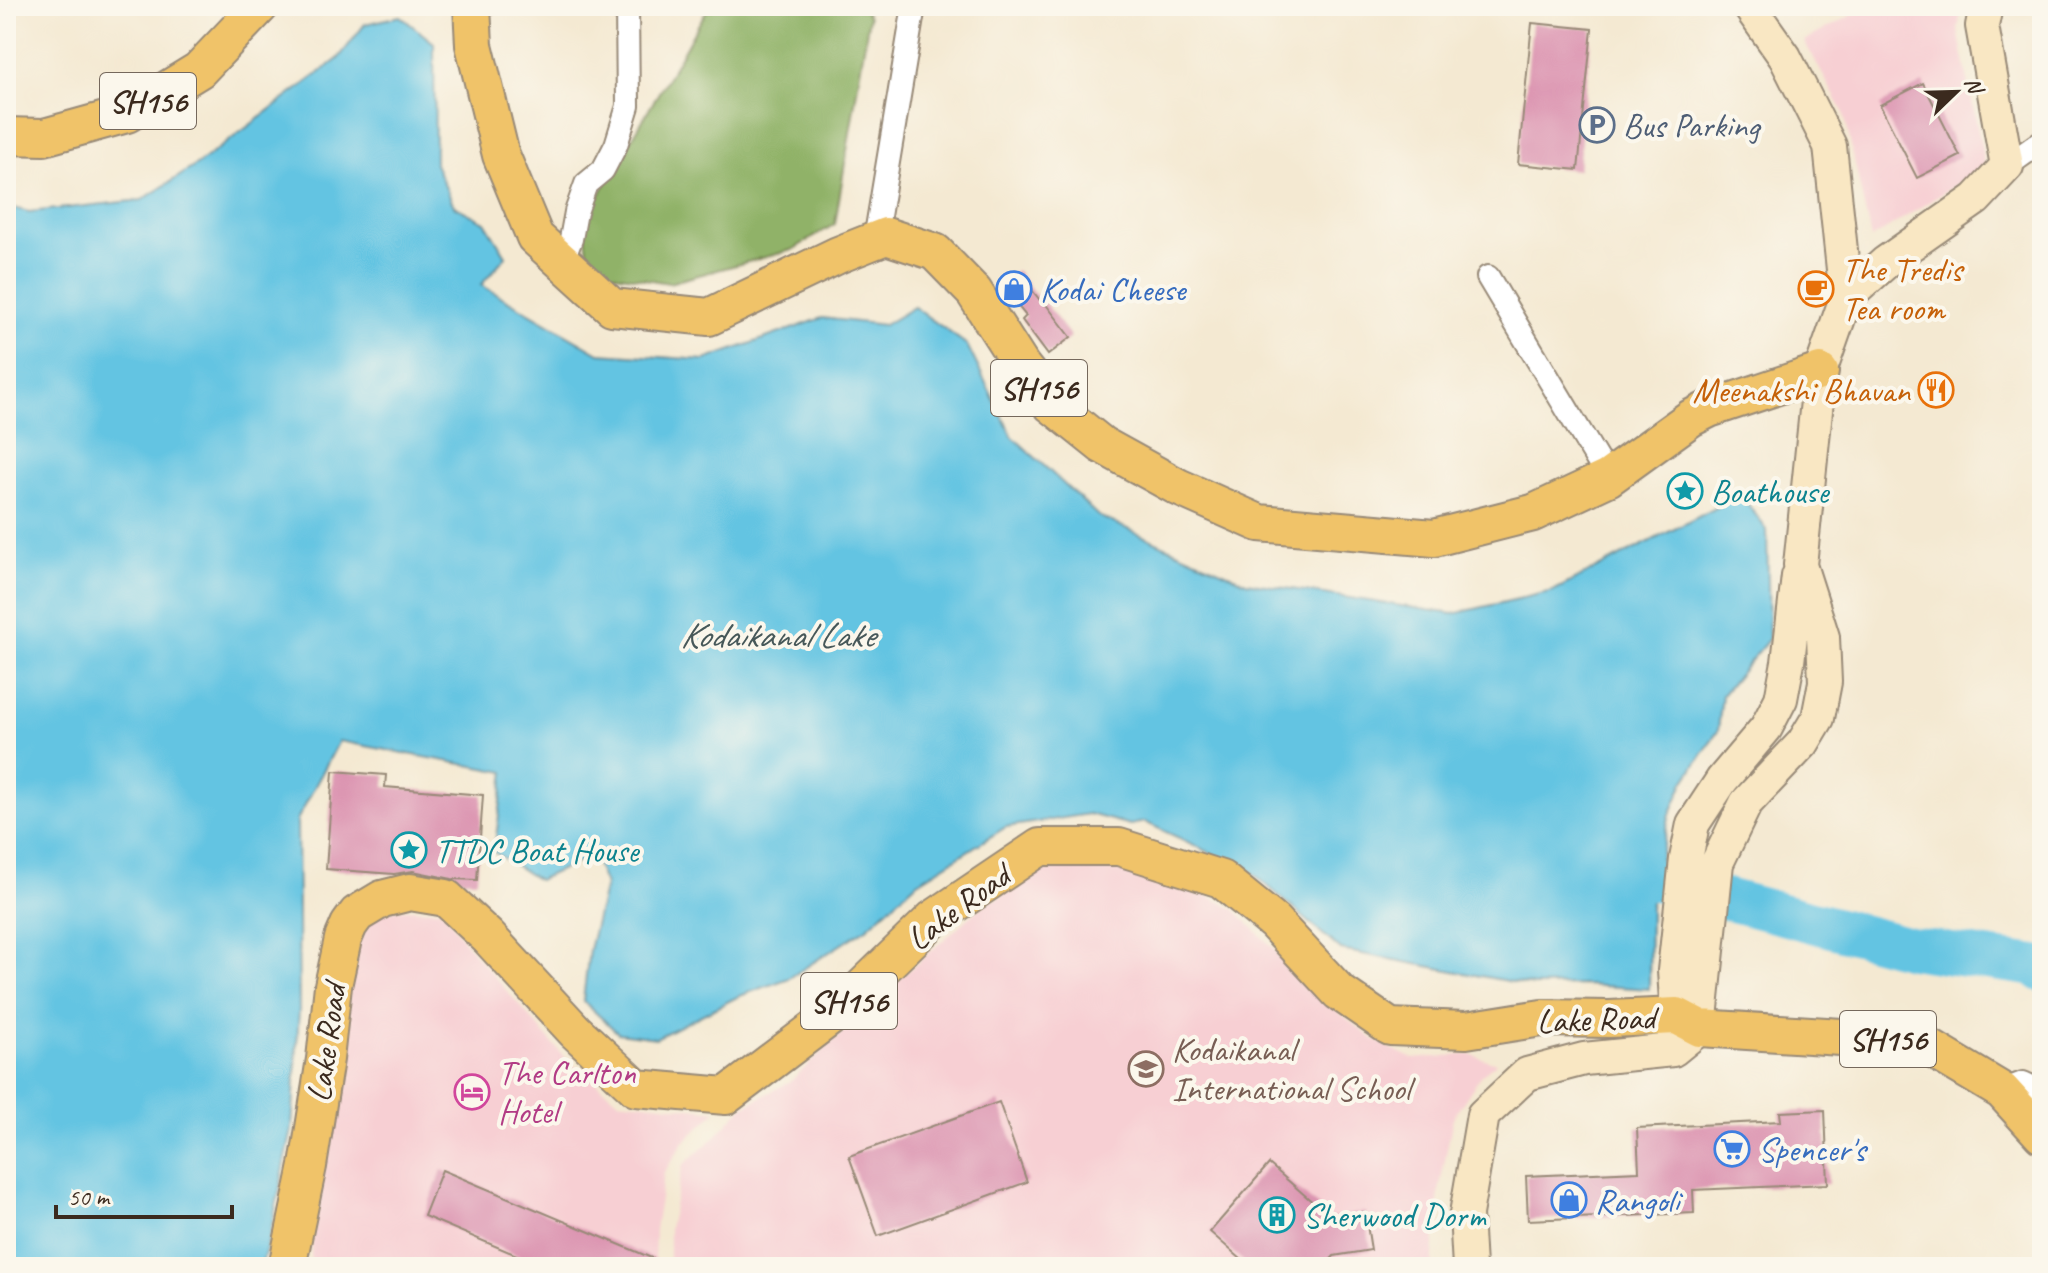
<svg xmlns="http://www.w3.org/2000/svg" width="2048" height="1273" viewBox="0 0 2048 1273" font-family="Caveat,sans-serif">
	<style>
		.built { fill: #f7cfd3 }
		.forest { fill: #90b267; stroke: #666e42; stroke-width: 2 }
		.water { fill: #63c4e2; stroke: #4f7780; stroke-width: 2 }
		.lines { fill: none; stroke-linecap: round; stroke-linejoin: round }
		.river { stroke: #63c4e2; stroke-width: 42 }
		.building { fill: #dc94b1 }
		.minor-casing { stroke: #988a78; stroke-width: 26 }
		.secondary-casing { stroke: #988a78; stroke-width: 36 }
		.primary-casing { stroke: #988a78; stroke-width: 40 }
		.minor { stroke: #fff; stroke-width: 22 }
		.secondary { stroke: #f9e7c3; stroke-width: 32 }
		.primary { stroke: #f0c369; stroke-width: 36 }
		.labels { text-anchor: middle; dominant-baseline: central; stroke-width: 8; stroke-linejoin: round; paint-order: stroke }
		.shield { fill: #fbf7ec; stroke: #75685c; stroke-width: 2 }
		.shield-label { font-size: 32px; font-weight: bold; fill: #3b2a1e }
		.service-label { font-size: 34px; fill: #4e5e75; stroke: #fbf7ec; text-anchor: start }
		.food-label { font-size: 34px; fill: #c56008; stroke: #fbf7ec; text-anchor: start }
		.shop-label { font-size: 34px; fill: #366cbe; stroke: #fbf7ec; text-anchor: start }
		.culture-label { font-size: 34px; fill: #0d838f; stroke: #fbf7ec; text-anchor: start }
		.street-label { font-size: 34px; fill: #3b2a1e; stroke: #fbf7ec }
		.education-label { font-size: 34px; fill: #785e54; stroke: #fbf7ec; text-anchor: start }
		.hotel-label { font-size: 34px; fill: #b23c85; stroke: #fbf7ec; text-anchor: start }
		.water-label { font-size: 36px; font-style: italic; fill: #475859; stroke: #fbf7ec }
	</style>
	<rect width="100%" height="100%" fill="#fbf7ec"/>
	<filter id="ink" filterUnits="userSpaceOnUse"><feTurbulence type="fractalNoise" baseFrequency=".0125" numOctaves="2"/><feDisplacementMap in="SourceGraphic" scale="16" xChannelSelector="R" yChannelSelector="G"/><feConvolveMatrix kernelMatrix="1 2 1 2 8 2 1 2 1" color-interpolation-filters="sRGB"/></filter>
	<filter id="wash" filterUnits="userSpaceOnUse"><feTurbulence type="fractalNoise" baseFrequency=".006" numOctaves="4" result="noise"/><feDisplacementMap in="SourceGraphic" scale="32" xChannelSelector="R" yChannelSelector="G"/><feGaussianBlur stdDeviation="1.8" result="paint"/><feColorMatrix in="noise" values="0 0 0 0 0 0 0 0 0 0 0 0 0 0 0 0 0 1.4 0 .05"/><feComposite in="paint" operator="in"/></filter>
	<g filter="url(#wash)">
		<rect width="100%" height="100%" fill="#f4e9d2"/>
		<path class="built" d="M 1869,6 L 1962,6 L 1958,30 L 1985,166 L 1871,239 L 1844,113 L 1804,41 Z
			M 1051,866 L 1130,868 L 1198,891 L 1234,909 L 1330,1005 L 1374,1040 L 1413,1059 L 1470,1054 L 1496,1063 L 1481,1075 L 1453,1118 L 1439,1191 L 1432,1267 L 669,1267 L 669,1228 L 683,1165 L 713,1139 L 743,1107 L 791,1081 L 899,979 L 980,908 Z
			M 402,909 L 443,910 L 466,944 L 568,1061 L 618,1100 L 716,1111 L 683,1143 L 664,1173 L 655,1230 L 654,1267 L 310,1267 L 314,1214 L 356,948 L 373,915 Z"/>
		<path class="forest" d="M 725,6 L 862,6 L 869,17 L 835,224 L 792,250 L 669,283 L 590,270 L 584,221 L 707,10 Z"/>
		<path class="water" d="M 400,16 L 434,43 L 435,164 L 454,206 L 485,222 L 506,256 L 481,285 L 599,353 L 705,360 L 822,318 L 884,325 L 914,307 L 967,345 L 1012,436 L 1098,516 L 1246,582 L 1453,614 L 1553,591 L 1741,495 L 1767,530 L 1769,639 L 1722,695 L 1718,731 L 1684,782 L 1669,817 L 1650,907 L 1649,989 L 1586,985 L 1534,986 L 1341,950 L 1252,872 L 1145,822 L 1130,825 L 1089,814 L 1006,827 L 915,884 L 868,927 L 789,978 L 737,997 L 656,1038 L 618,1033 L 583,1001 L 589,950 L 605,885 L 593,855 L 538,880 L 494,852 L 505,772 L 339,741 L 297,820 L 299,1010 L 292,1129 L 270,1235 L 261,1267 L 6,1267 L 6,206 L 29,212 L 142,200 L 198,164 L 338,59 L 365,24 Z"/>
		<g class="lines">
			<path class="river" d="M 1601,866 L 1910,948 L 2036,966 L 2042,971"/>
		</g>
		<g id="blocks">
			<path class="building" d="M 1532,23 L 1592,29 L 1578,170 L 1518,164 Z
				M 1923,83 L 1960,156 L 1917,178 L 1880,105 Z
				M 1016,270 L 1043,304 L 1044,302 L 1071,337 L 1048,355 L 1022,320 L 1026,316 L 1000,284 Z
				M 333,771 L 386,775 L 385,787 L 483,795 L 477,880 L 452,879 L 413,871 L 394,874 L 326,869 Z
				M 999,1102 L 1027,1182 L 878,1236 L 849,1156 Z
				M 1825,1110 L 1828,1184 L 1693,1190 L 1694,1213 L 1528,1220 L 1526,1176 L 1639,1171 L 1637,1128 L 1781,1121 L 1780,1112 Z
				M 1269,1164 L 1331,1218 L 1365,1212 L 1371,1250 L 1334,1256 L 1324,1267 L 1250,1267 L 1210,1232 Z
				M 442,1170 L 673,1267 L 545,1267 L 424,1216 Z"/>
		</g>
	</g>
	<g filter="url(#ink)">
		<use href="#blocks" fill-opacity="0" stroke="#988a78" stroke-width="2"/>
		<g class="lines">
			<defs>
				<path id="minor" d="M 2007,166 L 2042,141
					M 875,240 L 914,6
					M 562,262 L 571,239 L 576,212 L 586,184 L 603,170 L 616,145 L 628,106 L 627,6
					M 1488,277 L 1608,478
					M 2002,1091 L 2023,1083 L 2042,1092"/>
				<path id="secondary" d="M 1846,298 L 1886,262 L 1976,199 L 2007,166 L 1982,26 L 1986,6
					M 1673,1042 L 1677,1016 L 1674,971 L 1686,859 L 1693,824 L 1722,780 L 1766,728 L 1781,699 L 1788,662 L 1798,576
					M 1469,1267 L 1466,1214 L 1483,1115 L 1527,1074 L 1584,1059 L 1673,1050 L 1700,1028 L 1717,863 L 1746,803 L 1803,743 L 1818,718 L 1825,682 L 1823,637 L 1800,565 L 1820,372 L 1846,298 L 1830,146 L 1785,57 L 1749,6"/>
				<path id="primary" d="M 472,6 L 474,45 L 501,155 L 535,237 L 612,307 L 709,317 L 838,255 L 886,236 L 935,252 L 974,292 L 1022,367 L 1052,405 L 1102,445 L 1178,487 L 1259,523 L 1434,538 L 1533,513 L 1608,478 L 1691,418 L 1709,409 L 1820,372
					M 6,136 L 44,137 L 127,114 L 199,70 L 260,6
					M 287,1267 L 308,1166 L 325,1059 L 333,986 L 343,939 L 349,925 L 357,914 L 382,899 L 410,892 L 446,898 L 488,937 L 575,1031 L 636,1088 L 726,1096 L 837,1012 L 933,919 L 1040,847 L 1119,847 L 1221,879 L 1274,922 L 1339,992 L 1390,1027 L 1466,1030 L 1542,1018 L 1609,1019 L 1677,1016 L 1700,1028 L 1920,1042 L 2002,1091 L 2042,1135"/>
			</defs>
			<use href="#minor" class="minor-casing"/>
			<use href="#secondary" class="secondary-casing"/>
			<use href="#primary" class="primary-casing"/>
			<use href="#minor" class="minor"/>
			<use href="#secondary" class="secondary"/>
			<use href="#primary" class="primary"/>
		</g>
	</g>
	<defs>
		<symbol id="parking-ring" viewBox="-11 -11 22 22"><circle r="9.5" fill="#fbf7ec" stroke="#5c6f8a" stroke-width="1.5"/><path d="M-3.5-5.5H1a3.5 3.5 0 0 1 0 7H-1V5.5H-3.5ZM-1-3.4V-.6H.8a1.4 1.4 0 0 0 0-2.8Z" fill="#5c6f8a"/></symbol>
		<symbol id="shop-ring" viewBox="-11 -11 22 22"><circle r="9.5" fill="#fbf7ec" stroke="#3f7fe0" stroke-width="1.5"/><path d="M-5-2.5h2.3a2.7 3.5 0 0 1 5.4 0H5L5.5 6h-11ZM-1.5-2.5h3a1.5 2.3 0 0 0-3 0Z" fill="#3f7fe0"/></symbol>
		<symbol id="cafe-ring" viewBox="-11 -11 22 22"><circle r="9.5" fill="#fbf7ec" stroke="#e8710a" stroke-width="1.5"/><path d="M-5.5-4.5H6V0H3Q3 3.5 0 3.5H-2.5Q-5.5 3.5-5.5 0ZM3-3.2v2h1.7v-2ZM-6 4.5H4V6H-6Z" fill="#e8710a"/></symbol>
		<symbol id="restaurant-ring" viewBox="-11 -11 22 22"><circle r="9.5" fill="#fbf7ec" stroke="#e8710a" stroke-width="1.5"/><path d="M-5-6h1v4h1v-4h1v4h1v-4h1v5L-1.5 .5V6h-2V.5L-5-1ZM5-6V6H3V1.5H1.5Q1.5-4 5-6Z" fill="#e8710a"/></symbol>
		<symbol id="sight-ring" viewBox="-11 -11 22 22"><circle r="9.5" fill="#fbf7ec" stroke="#0f9aa8" stroke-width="1.5"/><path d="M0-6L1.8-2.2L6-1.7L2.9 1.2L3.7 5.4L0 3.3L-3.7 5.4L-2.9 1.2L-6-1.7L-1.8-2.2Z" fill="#0f9aa8"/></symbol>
		<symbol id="school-ring" viewBox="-11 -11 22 22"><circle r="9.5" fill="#fbf7ec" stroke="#8d6e63" stroke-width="1.5"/><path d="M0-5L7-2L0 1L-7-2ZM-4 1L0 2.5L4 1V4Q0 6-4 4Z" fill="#8d6e63"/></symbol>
		<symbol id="hotel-ring" viewBox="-11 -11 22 22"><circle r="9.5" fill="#fbf7ec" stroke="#d1479c" stroke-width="1.5"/><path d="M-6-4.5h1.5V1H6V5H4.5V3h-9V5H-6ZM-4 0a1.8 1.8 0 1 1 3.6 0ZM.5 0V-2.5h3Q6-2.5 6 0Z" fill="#d1479c"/></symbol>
		<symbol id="supermarket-ring" viewBox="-11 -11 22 22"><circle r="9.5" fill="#fbf7ec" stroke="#3f7fe0" stroke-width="1.5"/><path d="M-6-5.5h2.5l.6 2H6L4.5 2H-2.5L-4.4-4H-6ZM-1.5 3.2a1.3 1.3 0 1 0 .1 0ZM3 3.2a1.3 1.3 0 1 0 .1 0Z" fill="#3f7fe0"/></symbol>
		<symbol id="building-ring" viewBox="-11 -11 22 22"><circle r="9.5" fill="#fbf7ec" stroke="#0f9aa8" stroke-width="1.5"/><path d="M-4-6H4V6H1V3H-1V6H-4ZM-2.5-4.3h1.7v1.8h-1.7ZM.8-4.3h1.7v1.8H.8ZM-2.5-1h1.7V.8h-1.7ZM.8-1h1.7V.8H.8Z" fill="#0f9aa8"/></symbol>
	</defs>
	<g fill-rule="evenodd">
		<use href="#parking-ring" x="1577" y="105" width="40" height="40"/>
		<use href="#shop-ring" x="994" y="269" width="40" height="40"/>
		<use href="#cafe-ring" x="1796" y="269" width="40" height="40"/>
		<use href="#restaurant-ring" x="1916" y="370" width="40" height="40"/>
		<use href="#sight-ring" x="1665" y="471" width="40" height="40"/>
		<use href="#sight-ring" x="389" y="830" width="40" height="40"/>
		<use href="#school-ring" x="1126" y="1049" width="40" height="40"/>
		<use href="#hotel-ring" x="452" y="1072" width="40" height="40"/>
		<use href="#supermarket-ring" x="1712" y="1129" width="40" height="40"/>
		<use href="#shop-ring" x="1549" y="1180" width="40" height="40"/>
		<use href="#building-ring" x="1257" y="1195" width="40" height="40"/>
	</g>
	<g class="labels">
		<g class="shield">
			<rect x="100" y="73" width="96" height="56" rx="6"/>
			<rect x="991" y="360" width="96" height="56" rx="6"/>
			<rect x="801" y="973" width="96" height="56" rx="6"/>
			<rect x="1840" y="1011" width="96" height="56" rx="6"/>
		</g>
		<g class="shield-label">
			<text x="148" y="101">SH156</text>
			<text x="1039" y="388">SH156</text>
			<text x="849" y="1001">SH156</text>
			<text x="1888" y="1039">SH156</text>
		</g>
		<g class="service-label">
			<text x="1623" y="125">Bus Parking</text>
		</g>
		<g class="food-label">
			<text x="1842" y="269">The Tredis<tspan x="1842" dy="39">Tea room</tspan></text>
			<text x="1910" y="390" text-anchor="end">Meenakshi Bhavan</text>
		</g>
		<g class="shop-label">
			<text x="1040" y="289">Kodai Cheese</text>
			<text x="1758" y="1149">Spencer's</text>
			<text x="1595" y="1200">Rangoli</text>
		</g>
		<g class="culture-label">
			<text x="1711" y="491">Boathouse</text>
			<text x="435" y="850">TTDC Boat House</text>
			<text x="1303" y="1215">Sherwood Dorm</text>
		</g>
		<g class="street-label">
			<text transform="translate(958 907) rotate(-37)">Lake Road</text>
			<text transform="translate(1596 1019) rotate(-2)">Lake Road</text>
			<text transform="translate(326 1043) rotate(-82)">Lake Road</text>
		</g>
		<g class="education-label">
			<text x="1172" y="1049">Kodaikanal<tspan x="1172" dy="39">International School</tspan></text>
		</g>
		<g class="hotel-label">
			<text x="498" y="1072">The Carlton<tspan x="498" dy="39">Hotel</tspan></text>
		</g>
		<g class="water-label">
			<text x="777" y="635">Kodaikanal Lake</text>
		</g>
	</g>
	<rect width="2048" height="1273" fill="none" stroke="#fbf7ec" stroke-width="32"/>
	<g transform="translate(1956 92) rotate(67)" stroke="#fbf7ec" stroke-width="6" paint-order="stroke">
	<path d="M0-6L14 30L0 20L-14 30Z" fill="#3b2a1e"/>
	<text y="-12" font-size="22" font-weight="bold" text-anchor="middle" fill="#3b2a1e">N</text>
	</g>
	<path d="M56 1205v12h176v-12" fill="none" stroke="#3b2a1e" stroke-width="4"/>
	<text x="68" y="1205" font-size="24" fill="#3b2a1e" stroke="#fbf7ec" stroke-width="6" paint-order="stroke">50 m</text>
</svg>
